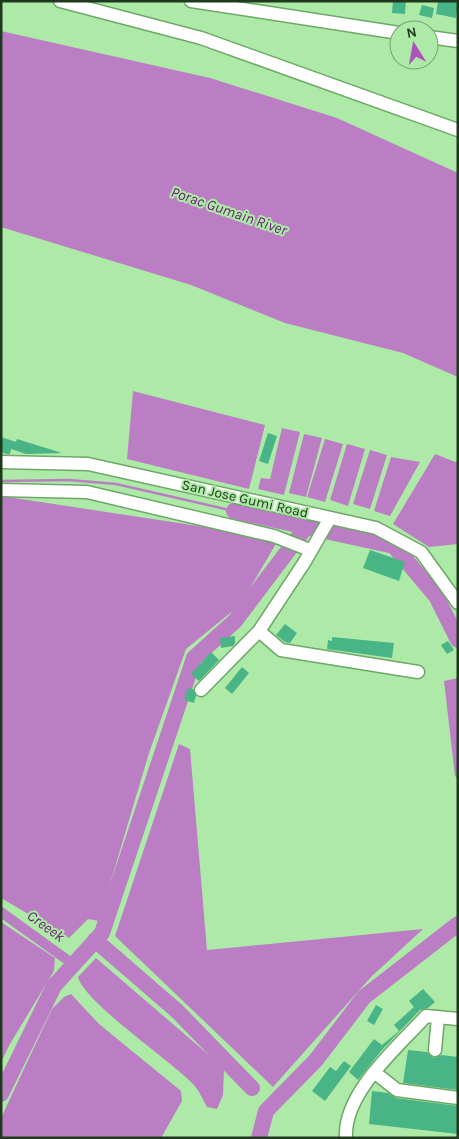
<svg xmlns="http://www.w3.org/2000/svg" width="459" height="1139" viewBox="0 0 459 1139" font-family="Karla,sans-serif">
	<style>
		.water { fill: #bb7ec4 }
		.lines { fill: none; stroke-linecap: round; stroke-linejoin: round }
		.stream { stroke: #bb7ec4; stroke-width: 2.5 }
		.canal { stroke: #bb7ec4; stroke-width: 10 }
		.river { stroke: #bb7ec4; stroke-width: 16 }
		.building { fill: #49b486 }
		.minor-casing { stroke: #6ea868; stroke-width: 15 }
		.minor { stroke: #fff; stroke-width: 12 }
		.labels { text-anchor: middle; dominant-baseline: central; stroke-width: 4; stroke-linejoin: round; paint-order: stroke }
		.street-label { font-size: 14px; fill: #20381d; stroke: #aeeaa7 }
		.water-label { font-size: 15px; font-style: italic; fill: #6a2076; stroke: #aeeaa7 }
	</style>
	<rect width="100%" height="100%" fill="#aeeaa7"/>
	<path class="water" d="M 1,31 L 210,78 L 337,118 L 458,173 L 458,377 L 403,353 L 285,323 L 191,285 L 1,227 Z
		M 133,391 L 265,425 L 249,489 L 127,459 Z
		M 282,428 L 300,432 L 284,495 L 258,489 L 261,478 L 270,479 Z
		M 304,434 L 322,438 L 306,497 L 289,493 Z
		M 325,439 L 343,444 L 325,502 L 307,497 Z
		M 347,444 L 365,449 L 348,506 L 330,500 Z
		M 370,450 L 387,455 L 370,509 L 353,504 Z
		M 435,454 L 458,463 L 458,544 L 429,547 L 393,524 Z
		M 391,457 L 420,462 L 390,516 L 374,511 Z
		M 1,496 L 265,536 L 277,542 L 240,605 L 186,649 L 149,753 L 99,921 L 88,919 L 69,938 L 1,898 Z
		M 458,678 L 458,779 L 455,776 L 444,681 Z
		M 179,744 L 190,749 L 207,950 L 423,929 L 371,977 L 273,1087 L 115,936 Z
		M 1,922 L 55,958 L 54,971 L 10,1044 L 1,1062 Z
		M 96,958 L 224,1068 L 223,1095 L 217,1109 L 207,1107 C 203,1100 199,1090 193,1084 C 170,1060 85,1003 78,977 Z
		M 71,994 L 99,1024 L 181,1091 L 182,1101 L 161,1138 L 1,1138 L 1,1118 L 52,1009 L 64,997 Z"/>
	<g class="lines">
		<path class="stream" d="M 1,481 L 69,480 L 116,484 L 234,511"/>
		<path class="canal" d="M 1,912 L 73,964"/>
		<path class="river" d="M 234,511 L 394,546 L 436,596 L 458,640
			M 95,940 L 177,1011 L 252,1088
			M 1,1094 L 54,986 L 102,933 L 194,658 L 235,621 L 306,527
			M 259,1138 L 266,1111 L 316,1060 L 364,997 L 458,924"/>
	</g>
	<path class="building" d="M 393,1 L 406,1 L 405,14 L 392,13 Z
		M 438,1 L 458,1 L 456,18 L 436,14 Z
		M 422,5 L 434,8 L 432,18 L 419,15 Z
		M 268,433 L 277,436 L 268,464 L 259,461 Z
		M 1,437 L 16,442 L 17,439 L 62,453 L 26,454 L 11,449 L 10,454 L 6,454 L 1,452 Z
		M 370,550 L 405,562 L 399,581 L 363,568 Z
		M 285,624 L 297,633 L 290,643 L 285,642 L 276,635 Z
		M 235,636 L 235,643 L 233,646 L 221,648 L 220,638 Z
		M 332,637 L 394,643 L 392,658 L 327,649 L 328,640 L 332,641 Z
		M 448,641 L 454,650 L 447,654 L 441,645 Z
		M 211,652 L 219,660 L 199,681 L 191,674 Z
		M 242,667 L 249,673 L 232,694 L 225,688 Z
		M 188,688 L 193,689 L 196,696 L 194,703 L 184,700 Z
		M 423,989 L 435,1002 L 428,1008 L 420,1010 L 381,1051 L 358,1080 L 349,1072 L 374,1039 L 382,1045 L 399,1031 L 394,1025 L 414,1007 L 409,1001 Z
		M 376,1005 L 383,1009 L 374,1025 L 367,1021 Z
		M 408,1050 L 427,1052 L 434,1058 L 442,1055 L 458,1057 L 458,1090 L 403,1083 Z
		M 344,1061 L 351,1066 L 325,1101 L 312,1091 L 330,1067 L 336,1071 Z
		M 372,1091 L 388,1093 L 396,1098 L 458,1106 L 458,1134 L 369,1124 Z"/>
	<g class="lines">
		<defs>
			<path id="minor" d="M 60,1 L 201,38 L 458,130
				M 191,1 L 399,33
				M 429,37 L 458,41
				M 1,462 L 88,464 L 376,528 L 421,552 L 458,603
				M 1,490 L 87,492 L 274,536 L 310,550
				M 259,631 L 281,650 L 418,672
				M 201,690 L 259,631 L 304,563 L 330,518
				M 435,1050 L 438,1017
				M 374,1072 L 397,1090 L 458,1098
				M 346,1138 C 343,1093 398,1047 426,1016 L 458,1019"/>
		</defs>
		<use href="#minor" class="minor-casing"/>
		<use href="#minor" class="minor"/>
	</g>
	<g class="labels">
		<g class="street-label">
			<text transform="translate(245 499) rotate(13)">San Jose Gumi Road</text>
		</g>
		<g class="water-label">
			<text transform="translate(229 211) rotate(19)">Porac Gumain River</text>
			<text transform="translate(46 926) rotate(36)">Creeek</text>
		</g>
	</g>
	<rect width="459" height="1139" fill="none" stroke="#20381d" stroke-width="5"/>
	<g transform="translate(414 45) rotate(349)"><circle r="24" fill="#aeeaa7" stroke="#75a370"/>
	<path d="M0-4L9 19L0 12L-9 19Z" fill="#af52bd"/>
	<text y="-8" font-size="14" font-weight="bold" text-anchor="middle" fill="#20381d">N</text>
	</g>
</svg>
